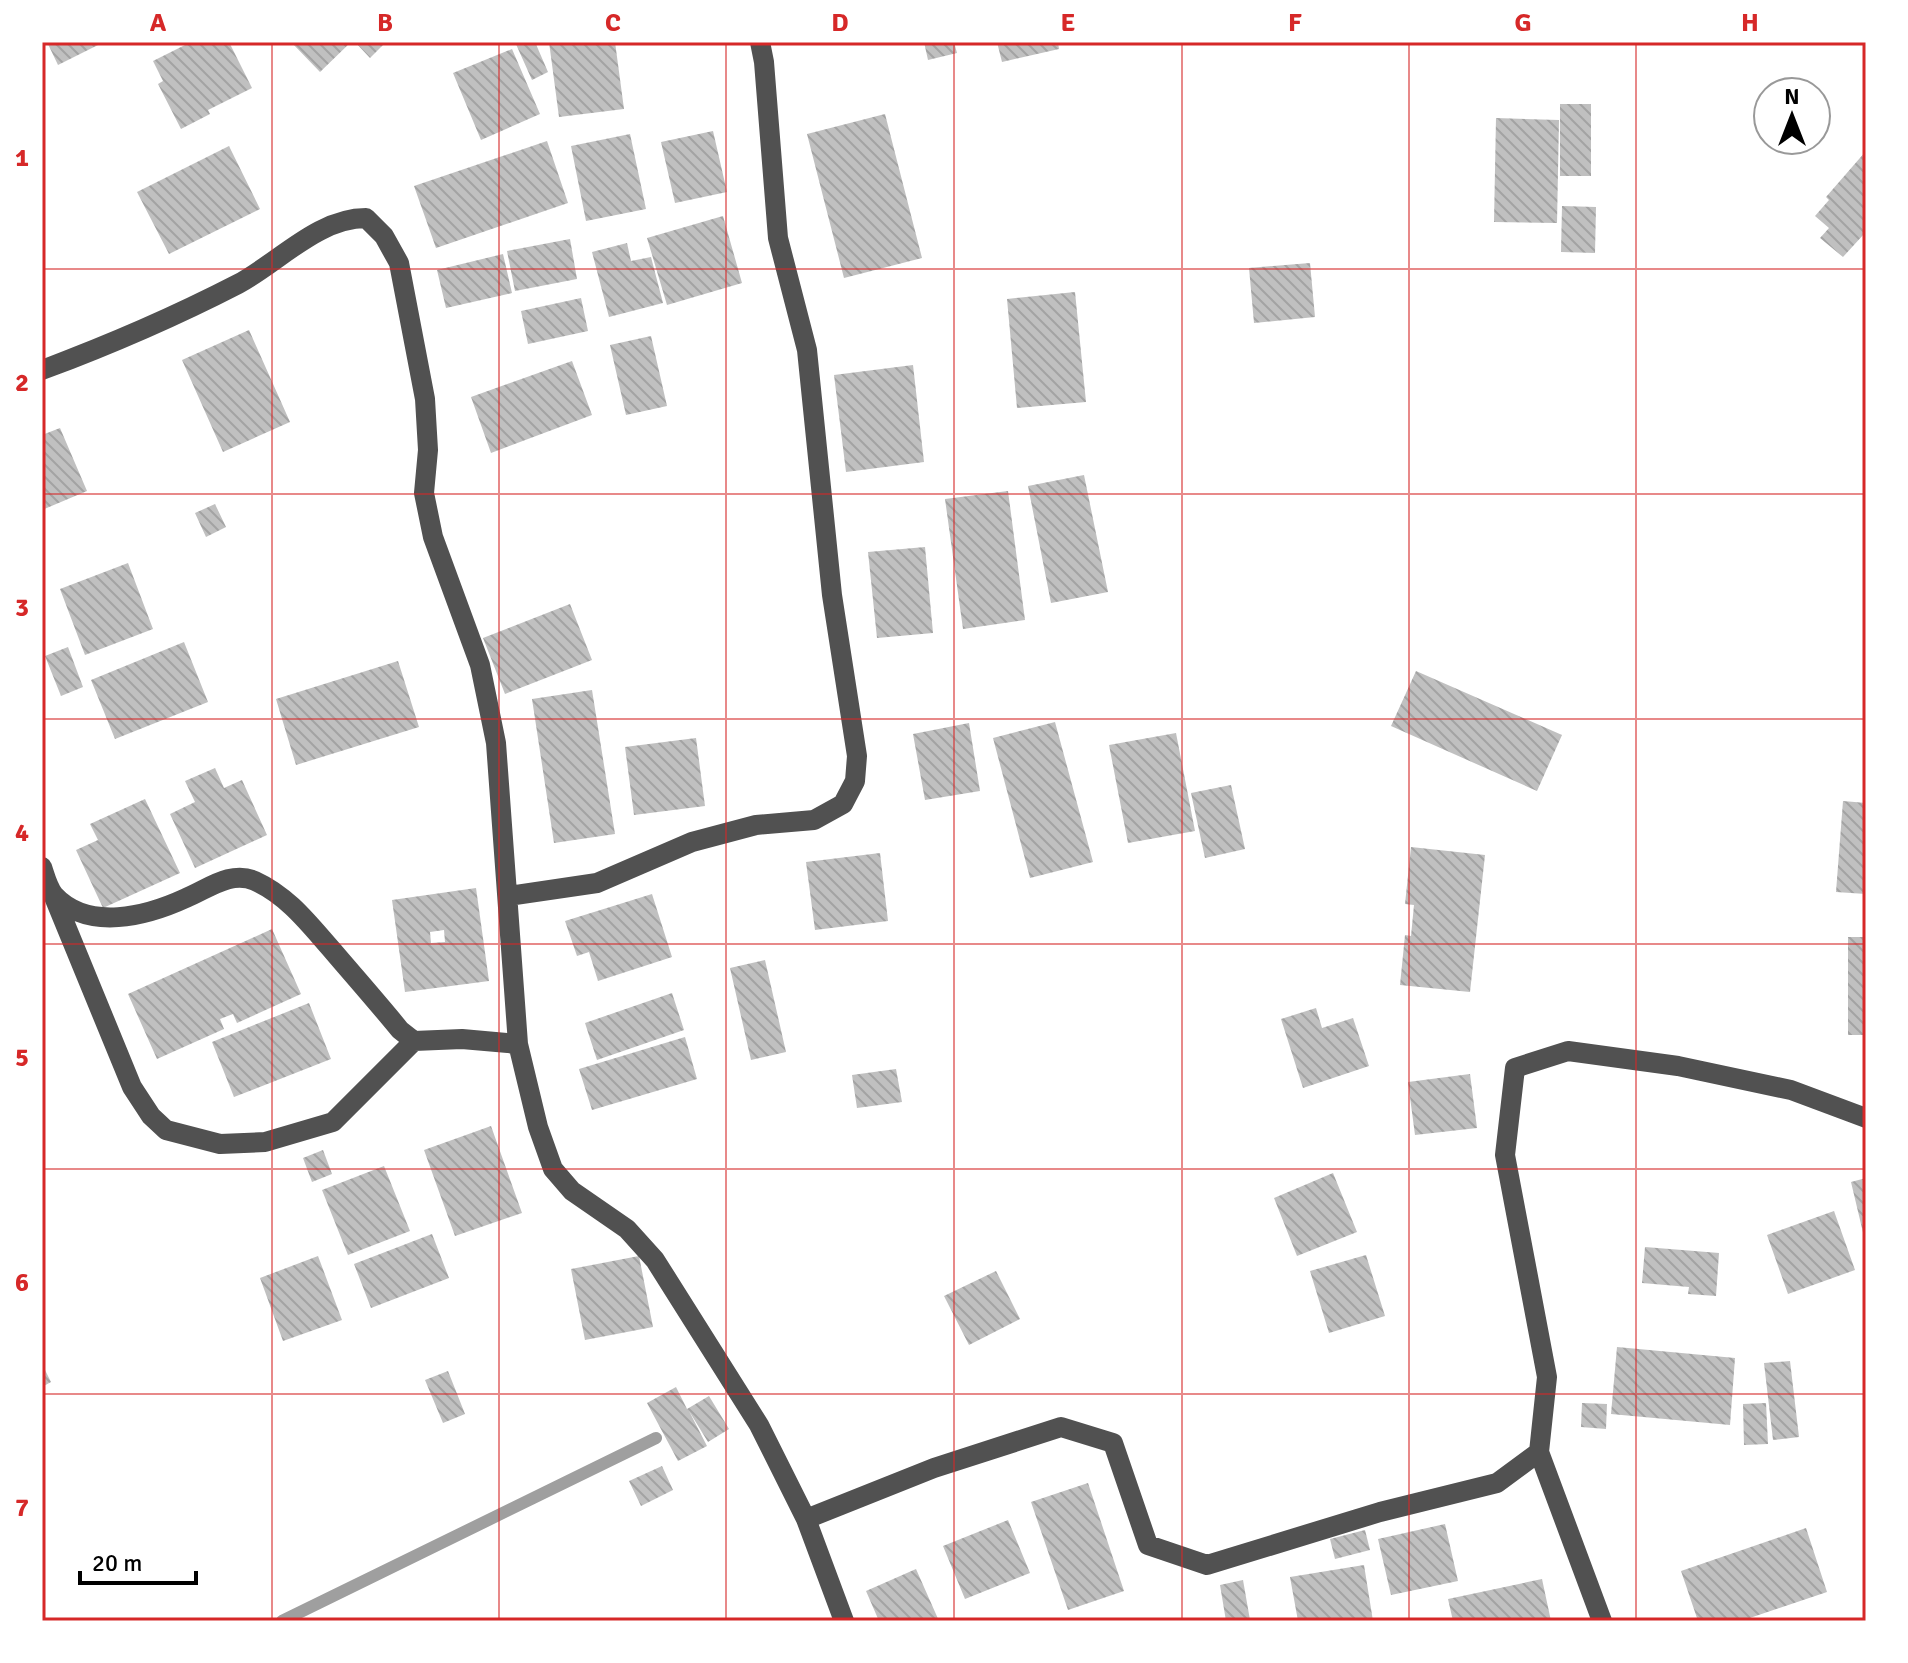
<svg xmlns="http://www.w3.org/2000/svg" width="1908" height="1663" viewBox="0 0 1908 1663" font-family="Signika,sans-serif">
	<style>
		.lines { fill: none; stroke-linecap: round; stroke-linejoin: round }
		.stream { stroke: #9f9f9f; stroke-width: 12 }
		.building { fill: url(#building-back-hatch); fill-rule: evenodd }
		.minor { stroke: #515151; stroke-width: 20 }
		.grid { fill: none; stroke: #d62828; stroke-width: 2; stroke-opacity: 0.55 }
		.neatline { fill: none; stroke: #d62828; stroke-width: 3 }
		.grid-label { font-size: 26px; text-anchor: middle; font-weight: bold; fill: #d62828 }
	</style>
	<defs>
		<pattern id="building-back-hatch" width="6" height="6" patternUnits="userSpaceOnUse" patternTransform="scale(2)"><rect width="6" height="6" fill="#c0c0c0"/><path d="M-1 5l2 2M0 0l6 6M5-1l2 2" fill="none" stroke="#a3a3a3"/></pattern>
	</defs>
	<rect width="100%" height="100%" fill="#fff"/>
	<g class="lines">
		<path class="stream" d="M 282,1621 L 656,1438"/>
	</g>
	<path class="building" d="M 47,42 L 104,42 L 58,65 Z
		M 191,42 L 229,42 L 252,88 L 208,110 L 210,114 L 181,129 L 158,84 L 163,81 L 153,61 Z
		M 291,42 L 351,42 L 320,72 Z
		M 355,42 L 386,42 L 370,58 Z
		M 515,42 L 535,42 L 548,72 L 532,80 Z
		M 549,42 L 615,42 L 624,109 L 559,117 Z
		M 924,42 L 954,42 L 957,53 L 928,60 Z
		M 997,42 L 1058,42 L 1059,49 L 1002,62 Z
		M 512,49 L 540,114 L 481,140 L 453,73 Z
		M 1560,104 L 1591,104 L 1591,176 L 1560,176 Z
		M 885,114 L 922,258 L 844,278 L 807,134 Z
		M 1496,118 L 1559,120 L 1557,223 L 1494,222 Z
		M 713,131 L 727,192 L 675,203 L 661,142 Z
		M 630,134 L 646,209 L 586,221 L 571,146 Z
		M 547,141 L 568,203 L 436,248 L 414,186 Z
		M 229,146 L 260,209 L 169,254 L 137,192 Z
		M 1866,151 L 1866,236 L 1864,234 L 1843,257 L 1820,238 L 1829,228 L 1815,216 L 1829,200 L 1826,197 Z
		M 1562,206 L 1596,207 L 1595,253 L 1561,252 Z
		M 723,216 L 742,283 L 667,305 L 647,238 Z
		M 570,239 L 577,279 L 515,291 L 507,251 Z
		M 627,243 L 631,261 L 651,257 L 663,303 L 609,317 L 592,252 Z
		M 503,254 L 512,293 L 446,308 L 437,270 Z
		M 1310,263 L 1315,317 L 1254,323 L 1249,268 Z
		M 1075,292 L 1086,402 L 1017,408 L 1007,299 Z
		M 581,298 L 588,331 L 528,344 L 521,311 Z
		M 249,330 L 290,422 L 223,452 L 182,360 Z
		M 651,336 L 667,406 L 626,415 L 610,345 Z
		M 572,361 L 592,415 L 491,453 L 471,397 Z
		M 913,365 L 924,462 L 846,472 L 834,375 Z
		M 60,428 L 87,491 L 42,510 L 42,435 Z
		M 1084,475 L 1108,592 L 1051,603 L 1028,486 Z
		M 1008,491 L 1025,620 L 963,629 L 945,499 Z
		M 215,504 L 226,527 L 206,537 L 195,513 Z
		M 925,547 L 933,633 L 877,638 L 868,552 Z
		M 128,563 L 153,629 L 85,655 L 60,589 Z
		M 570,604 L 592,660 L 505,694 L 483,638 Z
		M 184,642 L 208,702 L 115,739 L 91,680 Z
		M 68,647 L 83,687 L 61,696 L 45,656 Z
		M 398,661 L 419,727 L 296,765 L 276,699 Z
		M 1416,671 L 1562,735 L 1537,791 L 1391,726 Z
		M 592,690 L 615,834 L 554,843 L 532,699 Z
		M 1055,722 L 1093,862 L 1030,878 L 993,738 Z
		M 969,723 L 980,791 L 925,800 L 913,734 Z
		M 1176,733 L 1195,831 L 1128,843 L 1109,745 Z
		M 696,738 L 705,806 L 634,815 L 625,747 Z
		M 215,768 L 224,788 L 242,780 L 267,835 L 195,868 L 170,814 L 195,802 L 185,781 Z
		M 1231,785 L 1245,849 L 1205,858 L 1191,793 Z
		M 145,799 L 180,873 L 103,908 L 76,850 L 98,840 L 90,824 Z
		M 1843,801 L 1866,803 L 1866,894 L 1836,892 Z
		M 1411,847 L 1485,855 L 1470,992 L 1400,985 L 1405,935 L 1411,936 L 1414,905 L 1405,904 Z
		M 880,853 L 888,921 L 815,930 L 806,862 Z
		M 476,888 L 489,981 L 405,992 L 392,900 ZM 444,930 L 445,942 L 431,943 L 430,932 Z
		M 652,894 L 672,957 L 598,981 L 589,952 L 577,956 L 565,921 Z
		M 272,929 L 301,994 L 237,1023 L 233,1014 L 220,1019 L 224,1029 L 157,1059 L 128,994 Z
		M 1848,937 L 1866,937 L 1866,1035 L 1848,1035 Z
		M 765,960 L 786,1052 L 751,1060 L 730,968 Z
		M 672,993 L 684,1030 L 597,1060 L 585,1023 Z
		M 309,1003 L 331,1059 L 234,1097 L 212,1042 Z
		M 1316,1008 L 1322,1028 L 1353,1018 L 1369,1066 L 1303,1088 L 1281,1019 Z
		M 685,1037 L 697,1079 L 592,1110 L 579,1069 Z
		M 896,1069 L 902,1102 L 857,1108 L 852,1075 Z
		M 1470,1074 L 1477,1128 L 1415,1135 L 1408,1082 Z
		M 491,1126 L 522,1213 L 455,1236 L 424,1150 Z
		M 323,1150 L 332,1174 L 312,1182 L 303,1158 Z
		M 384,1166 L 410,1231 L 348,1255 L 322,1190 Z
		M 1333,1173 L 1357,1232 L 1297,1256 L 1274,1198 Z
		M 1866,1178 L 1866,1241 L 1865,1241 L 1851,1182 Z
		M 1834,1211 L 1855,1270 L 1788,1294 L 1767,1235 Z
		M 432,1234 L 449,1278 L 371,1308 L 354,1264 Z
		M 1645,1247 L 1719,1253 L 1716,1296 L 1688,1294 L 1689,1287 L 1642,1283 Z
		M 1366,1255 L 1385,1316 L 1329,1333 L 1310,1271 Z
		M 318,1256 L 342,1320 L 283,1341 L 260,1278 Z
		M 639,1256 L 653,1327 L 585,1340 L 571,1269 Z
		M 996,1271 L 1020,1319 L 969,1345 L 944,1296 Z
		M 1617,1347 L 1735,1358 L 1730,1425 L 1611,1414 Z
		M 1790,1361 L 1799,1437 L 1773,1440 L 1764,1363 Z
		M 42,1364 L 51,1382 L 42,1387 Z
		M 448,1371 L 465,1414 L 443,1423 L 425,1380 Z
		M 676,1387 L 687,1409 L 709,1396 L 729,1429 L 708,1442 L 689,1411 L 707,1446 L 678,1461 L 647,1403 Z
		M 1582,1403 L 1607,1404 L 1606,1429 L 1581,1427 Z
		M 1766,1403 L 1768,1444 L 1744,1445 L 1743,1404 Z
		M 662,1466 L 673,1490 L 641,1506 L 629,1481 Z
		M 1088,1483 L 1124,1591 L 1068,1610 L 1031,1502 Z
		M 1008,1520 L 1030,1573 L 965,1599 L 943,1546 Z
		M 1445,1524 L 1458,1581 L 1391,1595 L 1378,1539 Z
		M 1806,1528 L 1827,1592 L 1741,1621 L 1698,1621 L 1681,1571 Z
		M 1365,1530 L 1370,1550 L 1335,1559 L 1330,1539 Z
		M 1364,1565 L 1373,1621 L 1298,1621 L 1290,1577 Z
		M 916,1569 L 939,1621 L 879,1621 L 866,1591 Z
		M 1542,1579 L 1551,1621 L 1453,1621 L 1448,1599 Z
		M 1243,1580 L 1250,1620 L 1226,1621 L 1220,1585 Z"/>
	<g class="lines">
		<path class="minor" d="M 42,370 C 109,345 174,317 238,284 C 279,262 318,218 366,218 L 384,236 L 399,263 L 425,399 L 428,450 L 424,493 L 433,537 L 480,665 L 496,743 L 518,1044 L 538,1127 L 553,1169 L 572,1191 L 627,1229 L 655,1260 L 759,1425 L 806,1519 L 844,1621
			M 42,867 C 45,876 48,888 54,895 C 88,932 147,916 186,898 C 208,889 231,870 255,881 C 288,896 309,924 332,950 C 355,977 378,1003 400,1030 L 414,1041 L 462,1039 L 518,1044
			M 508,896 L 597,883 L 692,842 L 756,825 L 814,820 L 843,804 L 855,781 L 857,756 L 832,595 L 807,350 L 778,238 L 764,62 L 760,42
			M 54,897 L 132,1087 L 151,1116 L 166,1130 L 220,1144 L 265,1142 L 333,1122 L 414,1041
			M 1539,1452 L 1602,1621
			M 806,1519 L 934,1468 L 1061,1427 L 1113,1443 L 1148,1545 L 1207,1565 L 1380,1512 L 1497,1483 L 1539,1452 L 1547,1377 L 1505,1155 L 1515,1068 L 1568,1051 L 1678,1066 L 1791,1090 L 1866,1118"/>
	</g>
	<path class="grid" d="M 272,42 L 272,1621M 499,42 L 499,1621M 726,42 L 726,1621M 954,42 L 954,1621M 1182,42 L 1182,1621M 1409,42 L 1409,1621M 1636,42 L 1636,1621M 42,269 L 1866,269M 42,494 L 1866,494M 42,719 L 1866,719M 42,944 L 1866,944M 42,1169 L 1866,1169M 42,1394 L 1866,1394"/>
	<rect width="1908" height="1663" fill="none" stroke="#ffffff" stroke-width="88"/>
	<g transform="translate(1792 116)"><circle r="38" fill="#ffffff" stroke="#999999" stroke-width="2"/>
	<path d="M0-6L14 30L0 20L-14 30Z" fill="#000000"/>
	<text y="-12" font-size="22" font-weight="bold" text-anchor="middle" fill="#000000">N</text>
	</g>
	<path d="M80 1571v12h116v-12" fill="none" stroke="#000000" stroke-width="4"/>
	<text x="92" y="1571" font-size="24" fill="#000000" stroke="#ffffff" stroke-width="6" paint-order="stroke">20 m</text>
	<rect x="44" y="44" width="1820" height="1575" class="neatline"/>
	<g class="grid-label">
		<text x="158" y="31">A</text>
		<text x="385" y="31">B</text>
		<text x="613" y="31">C</text>
		<text x="840" y="31">D</text>
		<text x="1068" y="31">E</text>
		<text x="1295" y="31">F</text>
		<text x="1523" y="31">G</text>
		<text x="1750" y="31">H</text>
		<text x="22" y="166">1</text>
		<text x="22" y="391">2</text>
		<text x="22" y="616">3</text>
		<text x="22" y="841">4</text>
		<text x="22" y="1066">5</text>
		<text x="22" y="1291">6</text>
		<text x="22" y="1516">7</text>
	</g>
</svg>
